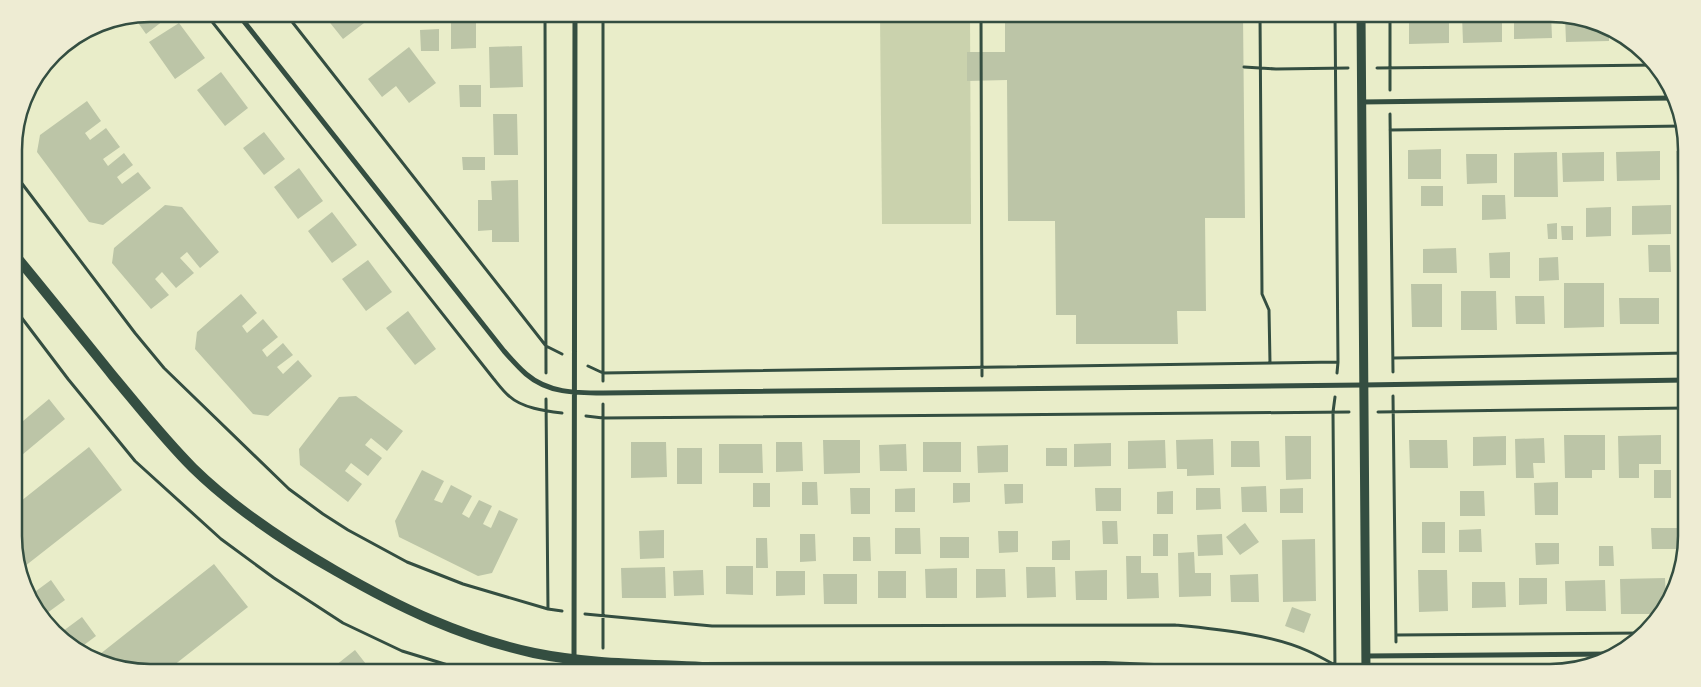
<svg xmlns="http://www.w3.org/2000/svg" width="1701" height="687" viewBox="0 0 1701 687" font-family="Signika,sans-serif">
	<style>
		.green { fill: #cad2ad }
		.building { fill: #bcc5a7 }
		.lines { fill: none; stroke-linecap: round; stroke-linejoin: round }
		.path { stroke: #344e41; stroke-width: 3 }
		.minor { stroke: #344e41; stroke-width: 5 }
		.tertiary { stroke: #344e41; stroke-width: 9 }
		.secondary { stroke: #344e41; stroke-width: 10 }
		.rim { fill: none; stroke: #344e41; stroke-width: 2.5 }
	</style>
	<rect width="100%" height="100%" fill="#e9edc9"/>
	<path class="green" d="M 880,14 L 970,14 L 971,224 L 882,224 Z"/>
	<path class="building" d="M 151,14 L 172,14 L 146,34 L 134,17 Z
		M 323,14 L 363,14 L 368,20 L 343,39 Z
		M 484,14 L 520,14 L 520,22 L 484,22 Z
		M 1005,14 L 1243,14 L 1245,218 L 1205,218 L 1206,311 L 1177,311 L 1178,344 L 1076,344 L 1076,315 L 1056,315 L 1055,221 L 1008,221 L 1007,80 L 967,81 L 967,52 L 1005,52 Z
		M 1409,14 L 1449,14 L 1449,43 L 1409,44 Z
		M 1502,14 L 1502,42 L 1463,43 L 1462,15 Z
		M 1514,14 L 1551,14 L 1552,38 L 1514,39 Z
		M 1565,16 L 1594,21 L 1609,32 L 1609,41 L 1566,42 Z
		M 451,22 L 476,22 L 476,48 L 451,49 Z
		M 179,23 L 205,58 L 175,79 L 149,42 Z
		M 439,29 L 439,51 L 421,51 L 420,30 Z
		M 522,46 L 523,87 L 490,88 L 489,47 Z
		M 409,47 L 436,83 L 409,103 L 396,86 L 382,97 L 368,79 Z
		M 221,72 L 248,108 L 225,126 L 197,90 Z
		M 459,85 L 481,85 L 481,107 L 460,107 Z
		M 87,101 L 101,121 L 85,133 L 90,140 L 106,128 L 120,147 L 103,159 L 108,166 L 124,153 L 133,165 L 117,177 L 122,184 L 138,172 L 151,188 L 103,225 L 89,222 L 37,152 L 40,135 Z
		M 493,114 L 517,114 L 518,155 L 494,155 Z
		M 264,132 L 285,159 L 264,175 L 243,148 Z
		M 1441,149 L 1441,179 L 1408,179 L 1408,150 Z
		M 1686,150 L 1686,181 L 1677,181 L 1676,151 Z
		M 1660,151 L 1660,180 L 1617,181 L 1616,152 Z
		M 1557,152 L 1558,197 L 1514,197 L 1514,153 Z
		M 1604,152 L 1604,181 L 1563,182 L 1562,153 Z
		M 1466,154 L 1497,154 L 1497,183 L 1467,184 Z
		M 462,157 L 485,157 L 485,170 L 463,170 Z
		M 299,168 L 323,201 L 298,219 L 274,187 Z
		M 518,180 L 519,242 L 492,242 L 492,230 L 478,231 L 478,200 L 492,200 L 491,181 Z
		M 1421,186 L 1443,186 L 1443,206 L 1421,206 Z
		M 1482,195 L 1505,195 L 1506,219 L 1482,220 Z
		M 165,205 L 182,207 L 219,252 L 200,268 L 187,252 L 180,258 L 194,273 L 176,288 L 162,272 L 155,279 L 169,295 L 151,309 L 112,263 L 114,248 Z
		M 1671,205 L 1671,234 L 1632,235 L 1632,206 Z
		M 1611,207 L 1611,236 L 1586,237 L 1586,208 Z
		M 332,212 L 357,245 L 332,263 L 308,231 Z
		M 1557,223 L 1557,239 L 1548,239 L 1547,224 Z
		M 1561,226 L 1573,226 L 1573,240 L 1562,240 Z
		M 1648,245 L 1670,245 L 1671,272 L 1649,272 Z
		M 1456,248 L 1457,273 L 1423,273 L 1423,249 Z
		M 1510,252 L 1510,278 L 1490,278 L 1489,253 Z
		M 1558,257 L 1559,280 L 1539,281 L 1539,258 Z
		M 368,260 L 392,292 L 366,311 L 342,279 Z
		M 1564,283 L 1604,283 L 1604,327 L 1564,328 Z
		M 1411,284 L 1442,284 L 1442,327 L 1412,327 Z
		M 1461,291 L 1496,291 L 1497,330 L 1461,330 Z
		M 241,294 L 257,313 L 242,326 L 247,333 L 263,319 L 278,337 L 262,350 L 267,357 L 283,343 L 293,355 L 277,367 L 283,374 L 298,360 L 312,376 L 268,416 L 253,414 L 195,349 L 197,332 Z
		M 1515,296 L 1544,296 L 1545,324 L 1516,324 Z
		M 1682,296 L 1687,296 L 1687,330 L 1682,330 Z
		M 1619,298 L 1659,298 L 1659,324 L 1620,324 Z
		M 408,311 L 436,349 L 415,365 L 386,328 Z
		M 356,396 L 403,431 L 387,451 L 371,438 L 365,445 L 382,458 L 368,476 L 351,463 L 345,471 L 362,484 L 348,502 L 300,465 L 299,449 L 339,397 Z
		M 49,399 L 65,419 L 16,460 L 16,427 Z
		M 1687,434 L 1687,466 L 1679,467 L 1678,435 Z
		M 1564,435 L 1605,435 L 1605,470 L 1592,470 L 1592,478 L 1565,478 Z
		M 1661,435 L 1661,464 L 1639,464 L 1639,478 L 1619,478 L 1618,436 Z
		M 1285,436 L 1311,436 L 1311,479 L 1286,480 Z
		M 1506,436 L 1506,465 L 1473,466 L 1473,437 Z
		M 1544,438 L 1545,463 L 1533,463 L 1534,478 L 1516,478 L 1515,439 Z
		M 1213,439 L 1214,475 L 1187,476 L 1187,469 L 1177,469 L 1176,440 Z
		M 823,440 L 860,440 L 860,473 L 824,474 Z
		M 1165,440 L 1166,468 L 1128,469 L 1128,441 Z
		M 1409,440 L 1447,440 L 1448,468 L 1410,468 Z
		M 1231,441 L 1259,441 L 1260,467 L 1231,467 Z
		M 631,442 L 666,442 L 667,477 L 631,478 Z
		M 776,442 L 802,442 L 803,471 L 776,472 Z
		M 923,442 L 961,442 L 961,472 L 923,472 Z
		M 1111,443 L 1111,466 L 1074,467 L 1074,444 Z
		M 719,444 L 762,444 L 763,473 L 719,473 Z
		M 906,444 L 907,471 L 880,471 L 879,445 Z
		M 1008,445 L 1008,472 L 978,473 L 977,446 Z
		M 89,447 L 122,490 L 20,570 L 16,563 L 16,505 Z
		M 677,448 L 702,448 L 702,484 L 677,484 Z
		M 1046,448 L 1067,448 L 1067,466 L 1046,466 Z
		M 422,470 L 444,481 L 434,500 L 442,503 L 451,485 L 472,496 L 462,514 L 469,518 L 479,500 L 492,506 L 483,524 L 491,528 L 499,510 L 518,519 L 492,573 L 478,576 L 399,537 L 395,521 Z
		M 1654,470 L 1671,470 L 1671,498 L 1654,498 Z
		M 802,482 L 817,482 L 818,505 L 802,505 Z
		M 1558,482 L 1558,515 L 1535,515 L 1534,483 Z
		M 753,483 L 770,483 L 770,507 L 753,507 Z
		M 953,483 L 970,483 L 970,502 L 953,503 Z
		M 1004,484 L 1023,484 L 1023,503 L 1005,504 Z
		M 1266,486 L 1267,512 L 1242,512 L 1241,487 Z
		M 850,488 L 870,488 L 870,514 L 851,514 Z
		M 915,488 L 915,512 L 895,512 L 895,489 Z
		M 1095,488 L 1121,488 L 1121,511 L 1096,511 Z
		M 1196,488 L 1220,488 L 1221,509 L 1196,510 Z
		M 1303,488 L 1303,513 L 1280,513 L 1280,489 Z
		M 1173,491 L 1173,514 L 1157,514 L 1157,492 Z
		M 1460,491 L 1484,491 L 1485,516 L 1460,516 Z
		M 1102,521 L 1117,521 L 1118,544 L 1103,544 Z
		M 1422,522 L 1445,522 L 1445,553 L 1422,553 Z
		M 1245,523 L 1259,542 L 1240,555 L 1226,537 Z
		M 895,528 L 920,528 L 921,554 L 895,554 Z
		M 1651,528 L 1677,528 L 1678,549 L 1652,549 Z
		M 1481,529 L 1482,552 L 1459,552 L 1459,530 Z
		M 664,530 L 664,558 L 640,559 L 639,531 Z
		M 998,531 L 1018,531 L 1018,552 L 999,553 Z
		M 800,534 L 815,534 L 816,561 L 800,562 Z
		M 1153,534 L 1168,534 L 1168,556 L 1153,556 Z
		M 1222,534 L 1223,555 L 1198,556 L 1197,535 Z
		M 853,537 L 870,537 L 871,561 L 853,561 Z
		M 940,537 L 969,537 L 969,558 L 940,558 Z
		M 756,538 L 767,538 L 768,568 L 756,568 Z
		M 1315,539 L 1316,601 L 1283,602 L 1282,540 Z
		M 1070,540 L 1070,560 L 1052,560 L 1052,541 Z
		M 1535,543 L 1559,543 L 1559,564 L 1536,565 Z
		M 1599,546 L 1613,546 L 1614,566 L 1599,566 Z
		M 1194,552 L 1195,573 L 1211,573 L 1211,596 L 1179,597 L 1178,553 Z
		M 1126,556 L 1141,556 L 1141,573 L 1158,573 L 1159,598 L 1127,599 Z
		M 214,564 L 248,607 L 164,673 L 151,673 L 107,666 L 95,658 Z
		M 726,566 L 753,566 L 753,595 L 726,594 Z
		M 665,567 L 666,598 L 622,598 L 621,568 Z
		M 1026,567 L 1055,567 L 1056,597 L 1027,598 Z
		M 957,568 L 957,598 L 926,598 L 925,569 Z
		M 976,569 L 1005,569 L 1006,597 L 976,598 Z
		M 703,570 L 704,595 L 674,596 L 673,571 Z
		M 1107,570 L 1107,600 L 1076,600 L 1075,571 Z
		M 1418,570 L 1447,570 L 1448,611 L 1419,612 Z
		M 776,571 L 805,571 L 805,595 L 776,596 Z
		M 878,571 L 906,571 L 906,598 L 878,598 Z
		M 823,574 L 857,574 L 857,604 L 824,604 Z
		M 1258,574 L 1259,602 L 1231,602 L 1230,575 Z
		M 1519,578 L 1547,578 L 1547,604 L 1519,605 Z
		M 1665,578 L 1666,600 L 1656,614 L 1621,614 L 1620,579 Z
		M 51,580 L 65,600 L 43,616 L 32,594 Z
		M 1605,580 L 1606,611 L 1566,611 L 1565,581 Z
		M 1472,582 L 1505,582 L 1506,607 L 1472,608 Z
		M 1292,607 L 1311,614 L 1304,633 L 1285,626 Z
		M 82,617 L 96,636 L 80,648 L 59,634 Z
		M 355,650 L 373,673 L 326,673 Z"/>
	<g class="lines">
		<path class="path" d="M 206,14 L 493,378 C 498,384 503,391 509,396 C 522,408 545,411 562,413
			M 286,14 L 546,346 L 562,354
			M 545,14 L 546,373
			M 981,14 L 982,376
			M 1260,14 L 1262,294 L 1269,310 L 1270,363
			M 1335,14 L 1338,362 L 1337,373
			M 1390,14 L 1390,90
			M 1244,67 L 1276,69 L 1348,68
			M 1377,68 L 1656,65
			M 1390,114 L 1393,372
			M 1390,130 L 1683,126
			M 14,173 L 135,333 L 164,368 L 289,489 L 323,514 L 348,530 L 407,562 L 463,584 L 548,609 L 562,611
			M 15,309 L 68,379 L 135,461 L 221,539 L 274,578 L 343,623 L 402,651 L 474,673
			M 1394,358 L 1687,353
			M 588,366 L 603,373 L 1338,362
			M 603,381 L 603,14
			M 1393,396 L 1396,642
			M 1335,397 L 1333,412 L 1335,673
			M 546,399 L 548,609
			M 1378,412 L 1687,408
			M 586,416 L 603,418 L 1349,412
			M 585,614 L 712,626 L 1175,625 C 1216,629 1271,634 1308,651 C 1317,655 1326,660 1335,665
			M 1396,635 L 1642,633
			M 603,648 L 603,404"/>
		<path class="minor" d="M 238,14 L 504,351 C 511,359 518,367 526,374 C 548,393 575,393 603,393 L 1363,385 L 1687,380
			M 1361,102 L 1672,98
			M 1366,656 L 1611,654
			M 574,658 L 575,14"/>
		<path class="tertiary" d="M 1361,14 L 1366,673"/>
		<path class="secondary" d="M 15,255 C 48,295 80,335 113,376 C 139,407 164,439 193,468 C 235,509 285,542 336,571 C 400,608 461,637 534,653 C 587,664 648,664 702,667 L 1105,666 L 1154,668 L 1209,673"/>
	</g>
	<path d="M0 0H1701V687H0ZM150 22H1550A128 128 0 0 1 1678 150V536A128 128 0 0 1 1550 664H150A128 128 0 0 1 22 536V150A128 128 0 0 1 150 22Z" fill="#eeecd3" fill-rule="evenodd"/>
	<path class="rim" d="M150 22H1550A128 128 0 0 1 1678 150V536A128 128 0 0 1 1550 664H150A128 128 0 0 1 22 536V150A128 128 0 0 1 150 22Z"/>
</svg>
